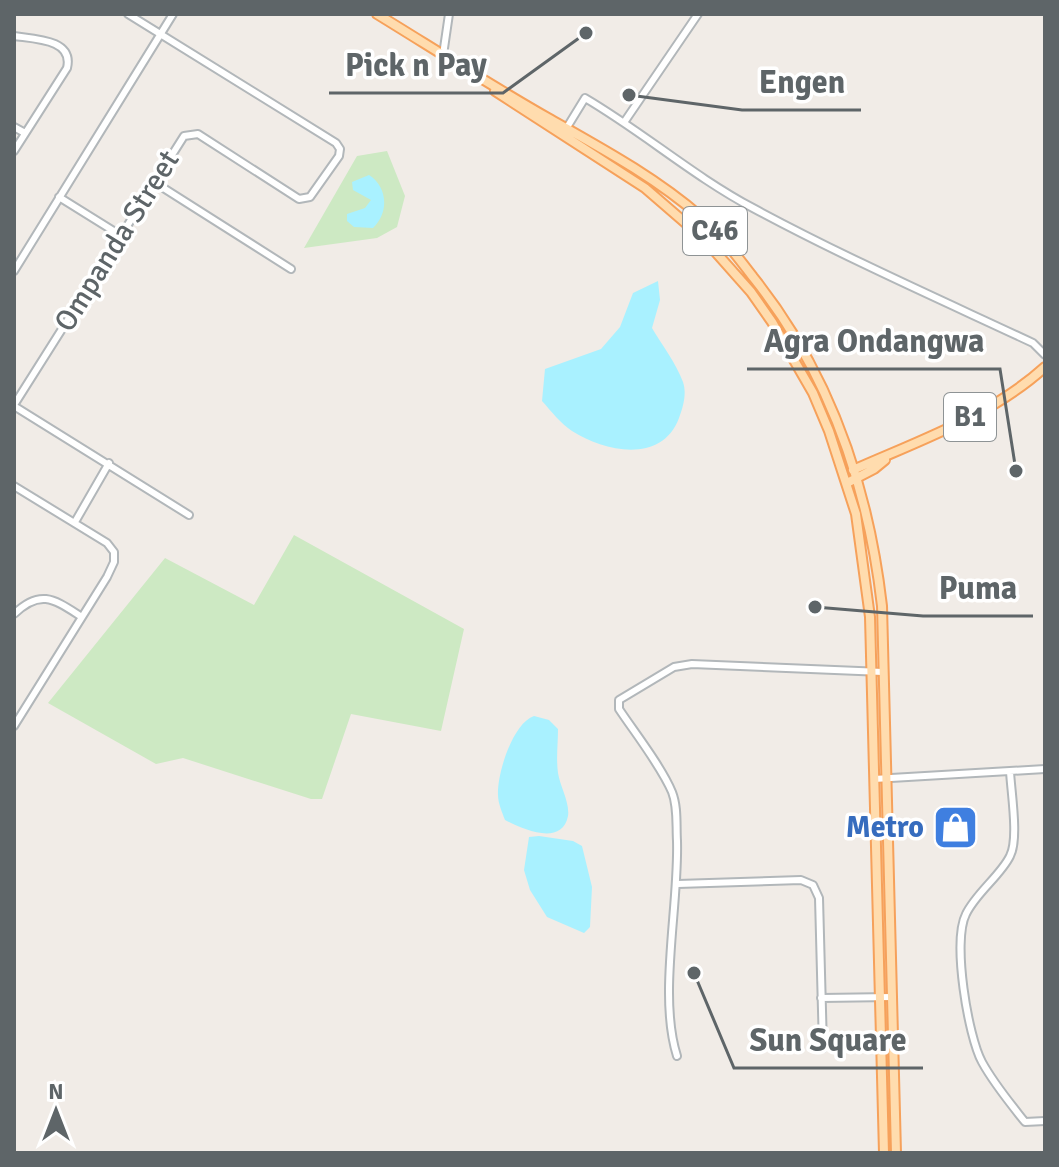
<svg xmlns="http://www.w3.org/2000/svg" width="1059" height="1167" viewBox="0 0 1059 1167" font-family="Signika,sans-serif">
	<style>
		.green { fill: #cde9c3 }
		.water { fill: #a9f1ff }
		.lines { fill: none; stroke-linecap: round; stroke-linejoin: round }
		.minor-casing { stroke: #b2b7ba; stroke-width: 10 }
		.major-casing { stroke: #f6a15b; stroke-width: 12 }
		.minor { stroke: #fff; stroke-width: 6 }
		.major { stroke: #ffdcae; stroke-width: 8 }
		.labels { text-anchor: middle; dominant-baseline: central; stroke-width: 7; stroke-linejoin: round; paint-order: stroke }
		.shield { fill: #fff; stroke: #8e9395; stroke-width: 2 }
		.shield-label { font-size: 28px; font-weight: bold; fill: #5e6568 }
		.street-label { font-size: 30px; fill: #5e6568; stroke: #fff }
		.shop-label { font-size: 30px; font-weight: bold; fill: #366cbe; stroke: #fff; text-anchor: end }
		.leader { fill: none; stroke: #5e6568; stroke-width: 3 }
		.callout-dot { fill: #5e6568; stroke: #fff; stroke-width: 3 }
		.callout-label { font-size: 32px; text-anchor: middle; font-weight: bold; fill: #5e6568; stroke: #fff; stroke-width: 7; stroke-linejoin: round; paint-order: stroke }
	</style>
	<rect width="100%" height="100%" fill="#f1ece7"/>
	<path class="green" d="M 387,151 L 405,196 L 397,227 L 377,238 L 304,248 L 357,156 Z
		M 294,535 L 464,629 L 441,731 L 351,714 L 322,799 L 311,799 L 183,758 L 156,764 L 48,703 L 165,558 L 254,605 Z"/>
	<path class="water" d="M 369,175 C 388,187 389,213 373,228 L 354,227 L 347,221 L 347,214 L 365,208 L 371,200 L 353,190 L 352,182 Z
		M 658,281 L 660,300 L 652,328 C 662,345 676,363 683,382 C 687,394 683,407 679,418 C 662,464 605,452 572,431 C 561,424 551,411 542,401 L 545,369 L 601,349 L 620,327 L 633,293 Z
		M 534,716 L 549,720 L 558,729 C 558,744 556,758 558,773 C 560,786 570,803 568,816 C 562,847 522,829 505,820 C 502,812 498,803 498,795 C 497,773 513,723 534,716 Z
		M 539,836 L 573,841 L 582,846 L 592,887 L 590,927 L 584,933 L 547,917 L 530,890 L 524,870 L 529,837 Z"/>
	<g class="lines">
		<defs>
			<path id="minor" d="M 14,36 C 34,39 74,39 67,68 L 14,151
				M 443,55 L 449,14
				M 625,121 L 698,14
				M 14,127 L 25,133
				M 566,129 L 585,98 C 643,132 693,176 753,208 C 844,257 939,299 1033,343 L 1045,355
				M 154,182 L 291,269
				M 59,197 L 120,235
				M 14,271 L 173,14
				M 14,405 L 184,136 L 198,134 L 299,199 L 310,197 L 339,156 L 340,149 L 336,143 L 128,14
				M 14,406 L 189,515
				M 14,486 L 107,543 L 114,552 L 114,562 L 107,577 L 14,726
				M 75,522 L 109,463
				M 14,614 C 41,588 55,600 82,617
				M 1010,771 C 1011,792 1019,839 1010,856 C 1001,875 976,893 966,914 C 952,941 968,1036 982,1062 C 994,1084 1010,1103 1025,1122 L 1045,1121
				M 874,779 L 1045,769
				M 678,884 L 801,880 L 813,885 L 819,898 L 823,1048
				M 821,998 L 892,997
				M 677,1056 C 658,996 679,906 677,841 C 676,825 678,807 672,792 C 661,766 635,733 619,709 L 619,700 L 674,667 L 692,664 L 883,672"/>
			<path id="major" d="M 377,14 C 434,49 490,85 548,118 C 601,148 655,177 701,217 C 721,235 737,256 753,277 C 830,373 868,485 882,606 L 896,1153
				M 495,91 L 645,188 L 704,239 L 751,292 L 772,322 L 813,393 L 829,431 L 856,514 L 870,617 L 884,1153
				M 853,470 C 918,441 991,416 1045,367
				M 847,483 L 874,469 L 885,460"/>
		</defs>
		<use href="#minor" class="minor-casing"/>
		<use href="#major" class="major-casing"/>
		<use href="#minor" class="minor"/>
		<use href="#major" class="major"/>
	</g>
	<defs>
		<symbol id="shop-square" viewBox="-11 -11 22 22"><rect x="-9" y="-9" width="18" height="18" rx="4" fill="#3f7fe0" stroke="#fff"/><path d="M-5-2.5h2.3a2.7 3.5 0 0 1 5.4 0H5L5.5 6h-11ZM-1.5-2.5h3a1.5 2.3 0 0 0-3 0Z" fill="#fff"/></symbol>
	</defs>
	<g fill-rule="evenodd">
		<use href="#shop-square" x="930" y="802" width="51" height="51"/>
	</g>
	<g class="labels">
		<g class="shield">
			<rect x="683" y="207" width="64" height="48" rx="6"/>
			<rect x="944" y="393" width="52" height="48" rx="6"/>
		</g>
		<g class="shield-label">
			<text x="715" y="231">C46</text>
			<text x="970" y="417">B1</text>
		</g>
		<g class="street-label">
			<text transform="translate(117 241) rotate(-58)">Ompanda Street</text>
		</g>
		<g class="shop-label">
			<text x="924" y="827">Metro</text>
		</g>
	</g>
	<path class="leader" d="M586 33L503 93H329M629 95L742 110H861M1016 471L1000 369H747M815 607L923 616H1033M694 973L734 1068H923"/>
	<g class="callout-dot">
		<circle cx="586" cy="33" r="8"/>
		<circle cx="629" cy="95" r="8"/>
		<circle cx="1016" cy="471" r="8"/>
		<circle cx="815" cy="607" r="8"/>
		<circle cx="694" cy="973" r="8"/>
	</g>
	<g class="callout-label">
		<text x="416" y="76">Pick n Pay</text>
		<text x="802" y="93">Engen</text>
		<text x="874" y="352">Agra Ondangwa</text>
		<text x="978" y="599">Puma</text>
		<text x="828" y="1051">Sun Square</text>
	</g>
	<rect width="1059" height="1167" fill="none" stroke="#5e6568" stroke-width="32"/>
	<g transform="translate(56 1111)" stroke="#ffffff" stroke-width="6" paint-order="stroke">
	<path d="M0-6L14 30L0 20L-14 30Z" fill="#5e6568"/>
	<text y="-12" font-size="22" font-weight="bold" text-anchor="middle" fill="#5e6568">N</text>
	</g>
</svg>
